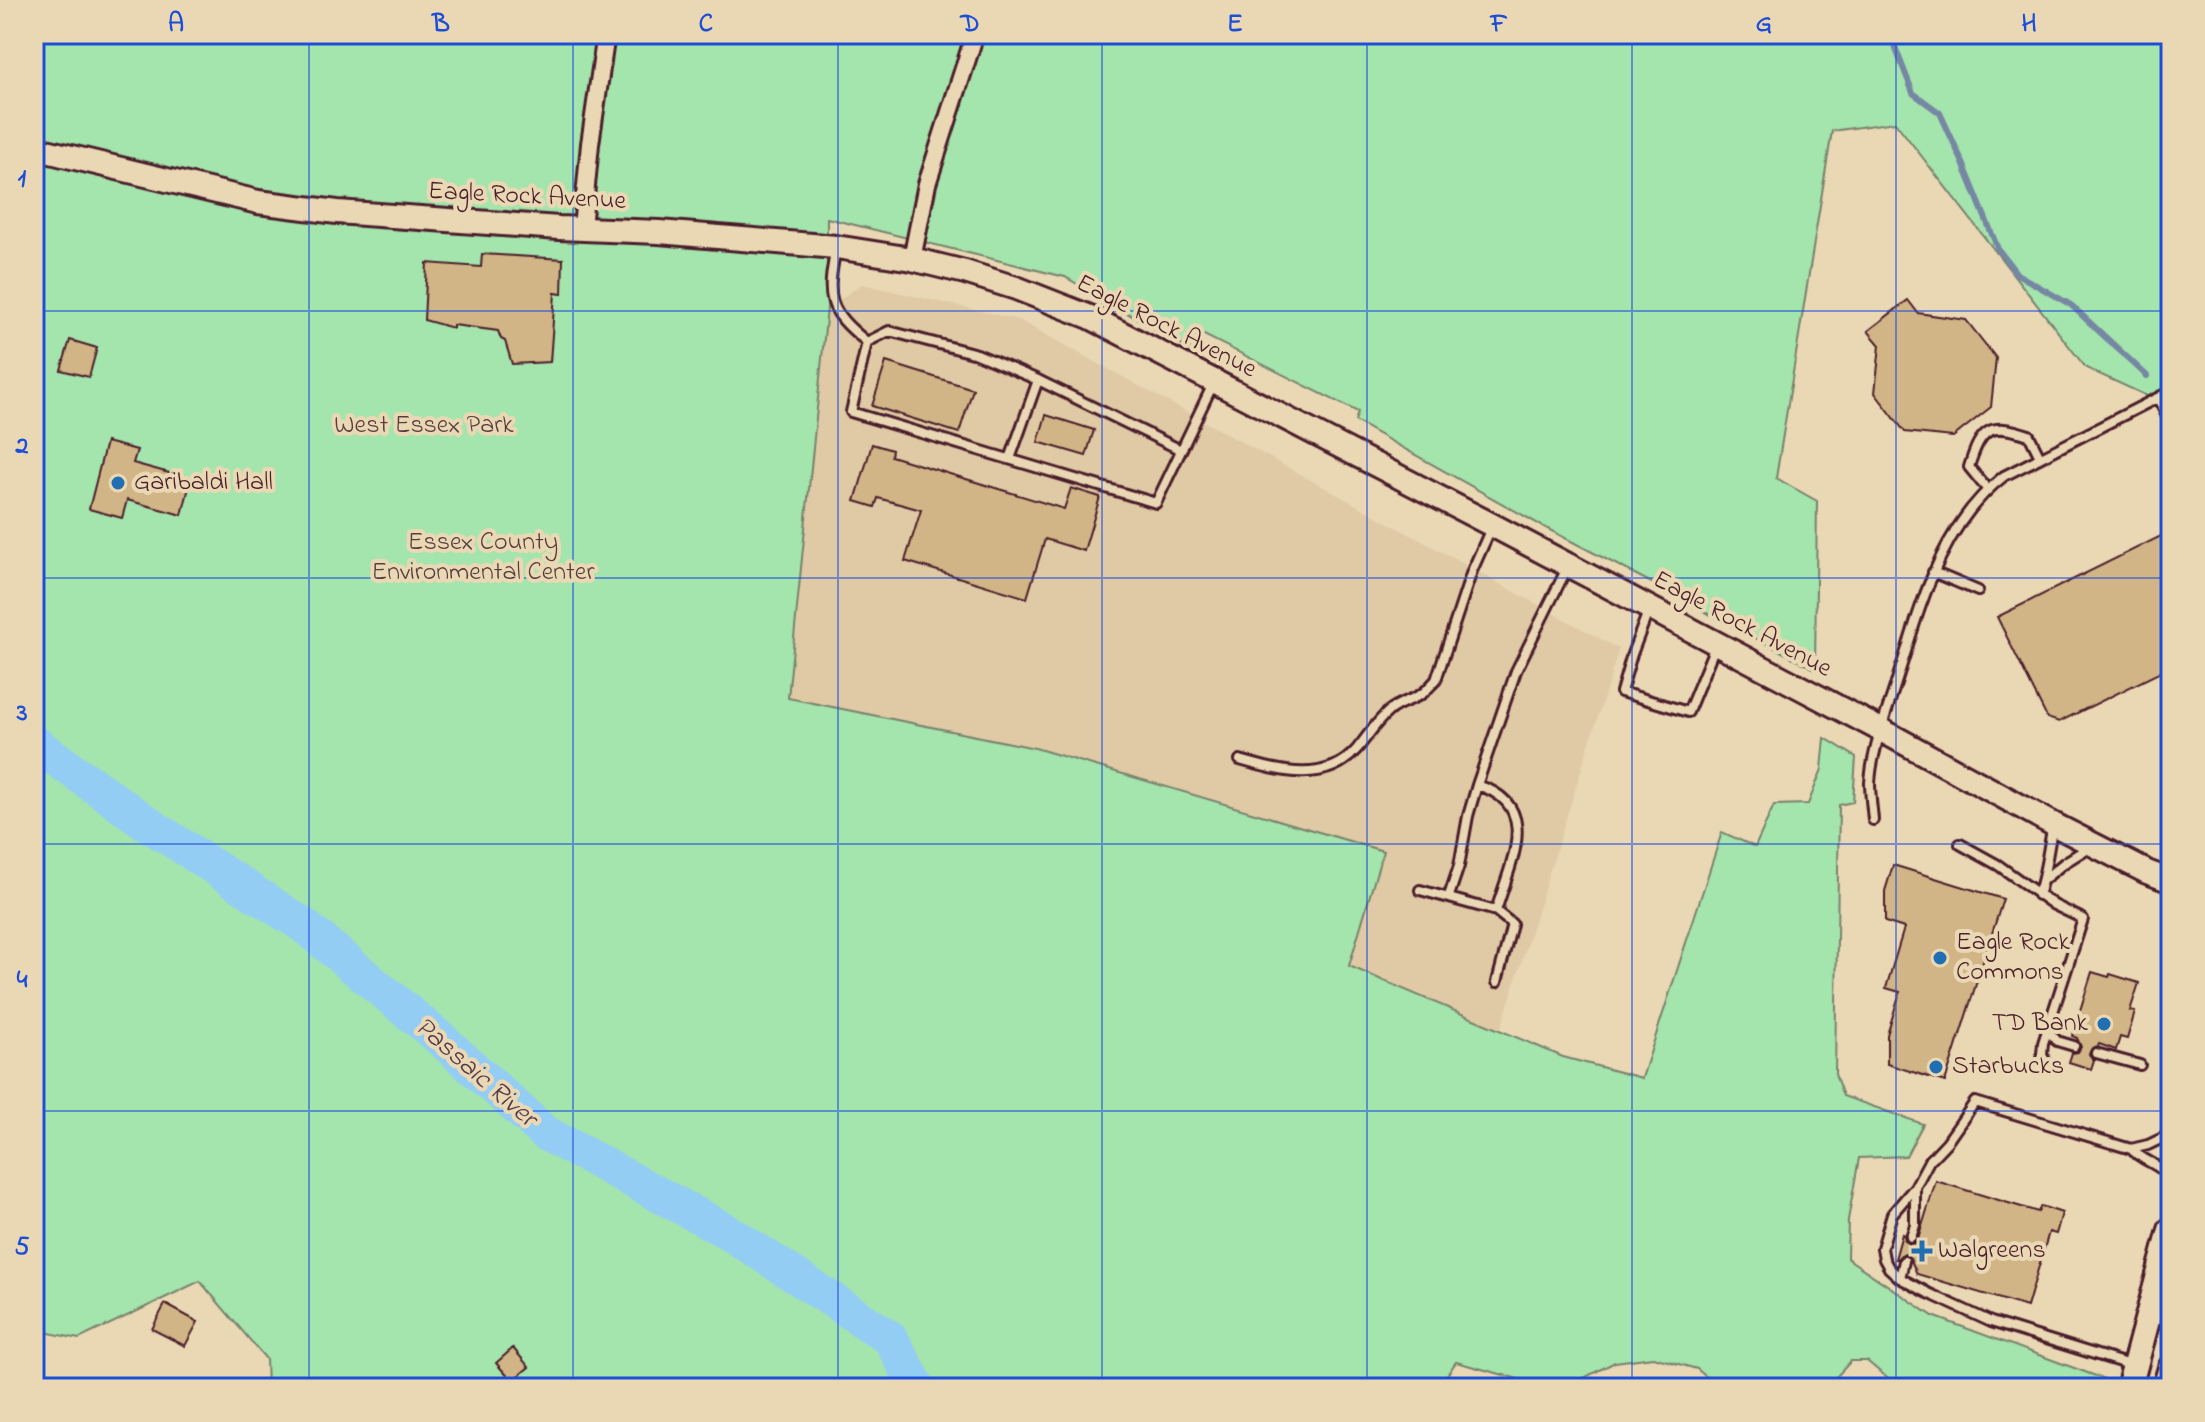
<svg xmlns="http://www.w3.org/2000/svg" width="2205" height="1422" viewBox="0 0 2205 1422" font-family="'Indie Flower',sans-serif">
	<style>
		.built { fill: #dfcaa5 }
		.green { fill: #a4e4ad; stroke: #77826c; stroke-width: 2 }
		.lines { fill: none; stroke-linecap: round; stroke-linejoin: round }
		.stream { stroke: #7687a3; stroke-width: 6 }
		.river { stroke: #94cdf3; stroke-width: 36 }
		.building { fill: #d1b586; stroke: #4a1f2b; stroke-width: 2 }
		.service-casing { stroke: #4a1f2b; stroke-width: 14 }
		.minor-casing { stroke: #4a1f2b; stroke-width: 22 }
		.secondary-casing { stroke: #4a1f2b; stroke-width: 28 }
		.primary-casing { stroke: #4a1f2b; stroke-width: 30 }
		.service { stroke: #ead8b5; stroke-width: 8 }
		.minor { stroke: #ead8b5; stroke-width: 16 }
		.secondary { stroke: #ead8b5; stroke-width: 22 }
		.primary { stroke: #ead8b5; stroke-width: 24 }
		.grid { fill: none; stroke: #1d4ed8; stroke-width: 2; stroke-opacity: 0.55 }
		.poi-dot { fill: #1f6fb2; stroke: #ead8b5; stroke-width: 3 }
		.labels { text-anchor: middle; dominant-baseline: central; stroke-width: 8; stroke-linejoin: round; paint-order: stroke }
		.street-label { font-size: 26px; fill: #4a1f2b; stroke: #ead8b5 }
		.park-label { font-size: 26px; fill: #583d3e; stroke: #ead8b5 }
		.poi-label { font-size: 26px; fill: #4a1f2b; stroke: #ead8b5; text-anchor: start }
		.water-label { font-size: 28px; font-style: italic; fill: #553949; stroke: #ead8b5 }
		.neatline { fill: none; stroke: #1d4ed8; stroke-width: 3 }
		.grid-label { font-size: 26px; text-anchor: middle; font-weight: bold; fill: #1d4ed8 }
	</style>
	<rect width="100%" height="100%" fill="#ead8b5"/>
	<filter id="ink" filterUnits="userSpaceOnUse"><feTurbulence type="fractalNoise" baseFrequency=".0125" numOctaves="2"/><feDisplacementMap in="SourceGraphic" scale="16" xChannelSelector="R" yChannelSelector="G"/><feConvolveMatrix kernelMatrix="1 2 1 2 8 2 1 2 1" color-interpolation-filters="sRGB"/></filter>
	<g filter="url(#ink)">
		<path class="built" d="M 862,284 L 1019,320 L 1619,649 L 1500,1031 L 1349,966 L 1383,851 L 788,698 L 827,308 Z"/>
		<path class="green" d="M 34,34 L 2171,34 L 2171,407 L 2086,368 L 1895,122 L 1832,131 L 1776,478 L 1817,501 L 1815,669 L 1684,601 L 1675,585 L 1673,594 L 1544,527 L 1355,421 L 1358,412 L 1198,332 L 1189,349 L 1065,277 L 827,218 L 827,308 L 788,698 L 1035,748 L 1383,851 L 1349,966 L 1563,1057 L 1642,1078 L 1722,832 L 1755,847 L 1774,805 L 1808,804 L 1822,769 L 1825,738 L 1856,757 L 1853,802 L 1839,805 L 1835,1074 L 1843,1096 L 1923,1124 L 1906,1156 L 1859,1158 L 1848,1220 L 1847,1258 L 1933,1316 L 2104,1379 L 2102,1388 L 1899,1388 L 1867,1361 L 1851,1361 L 1826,1388 L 1719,1388 L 1697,1369 L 1653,1357 L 1615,1362 L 1580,1380 L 1522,1380 L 1456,1362 L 1438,1388 L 267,1388 L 266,1359 L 200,1281 L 79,1339 L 34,1330 Z"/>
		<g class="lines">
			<path class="stream" d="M 1890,34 L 1913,93 L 1940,113 L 1963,163 L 1998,249 L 2017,274 L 2071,305 L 2147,376"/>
			<path class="river" d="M 34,743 L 151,826 L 303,925 L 442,1040 L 545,1133 L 730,1233 L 890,1338 L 918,1388"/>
		</g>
		<path class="building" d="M 482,254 L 563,259 L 562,294 L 555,293 L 550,362 L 512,364 L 505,341 L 501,339 L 498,331 L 453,325 L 453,328 L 424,320 L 427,263 L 481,267 Z
			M 1908,300 L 1918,313 L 1966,320 L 1996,358 L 1991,407 L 1953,437 L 1905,432 L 1875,393 L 1880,345 L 1868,331 Z
			M 70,340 L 97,348 L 89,377 L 61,370 Z
			M 886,362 L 973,389 L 959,433 L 872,406 Z
			M 1046,415 L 1094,430 L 1086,456 L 1038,442 Z
			M 106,442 L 137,450 L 133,463 L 191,479 L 182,515 L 127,500 L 122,518 L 89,509 Z
			M 872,444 L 892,450 L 891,456 L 1064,509 L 1071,488 L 1100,497 L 1084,551 L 1045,539 L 1027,598 L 905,561 L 921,510 L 878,498 L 875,507 L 855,501 Z
			M 2171,531 L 2171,667 L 2059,722 L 2047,718 L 1997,617 Z
			M 1893,865 L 2003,899 L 1945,1082 L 1887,1064 L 1887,1035 L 1900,992 L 1886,988 L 1904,928 L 1885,922 L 1885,891 Z
			M 2092,972 L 2109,977 L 2110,974 L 2139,983 L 2130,1011 L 2135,1012 L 2127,1039 L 2120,1037 L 2116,1050 L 2099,1044 L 2098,1046 L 2092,1048 L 2089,1054 L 2094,1060 L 2091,1069 L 2069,1062 L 2072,1053 L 2078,1052 L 2081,1047 L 2077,1038 L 2072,1036 Z
			M 1936,1181 L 2038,1212 L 2041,1206 L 2062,1213 L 2056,1234 L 2049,1232 L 2027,1307 L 1917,1274 L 1910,1258 L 1906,1254 L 1901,1255 L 1897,1259 L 1895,1259 L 1902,1234 L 1904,1235 L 1905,1241 L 1910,1244 L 1915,1243 L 1918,1239 Z
			M 165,1304 L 198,1322 L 185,1346 L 152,1329 Z
			M 513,1348 L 529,1367 L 512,1381 L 496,1363 Z"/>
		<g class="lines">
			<defs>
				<path id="service" d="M 836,248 C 826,298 827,310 867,342 L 851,412 L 1156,503 L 1213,384
					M 867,342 L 889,331 L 977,354 L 1038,380 L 1181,450
					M 2158,398 L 2171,424
					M 1010,459 L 1038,380
					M 1987,489 L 1969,467 C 1981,428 1989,422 2029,435 L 2040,457
					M 1933,572 L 1978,591
					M 1649,609 L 1632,654 L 1621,692 L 1688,712 L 1716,644
					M 1240,760 C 1279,771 1326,785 1357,749 C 1368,736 1376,722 1389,711 C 1399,702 1412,701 1423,693 C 1427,690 1432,684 1436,680 L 1472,571 L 1492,526
					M 1477,785 C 1543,805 1510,863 1496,911
					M 1873,820 C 1872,808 1870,795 1870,783 C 1872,749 1886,715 1896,683 C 1920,609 1939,526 2004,476 L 2171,391
					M 1960,844 L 1998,865 L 2054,905 L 2083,919 L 2043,1043 L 2042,1054 L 2045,1061
					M 2043,880 L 2064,863 L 2091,846
					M 1420,890 L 1496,911 L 1512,924 L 1497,982
					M 2038,895 C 2046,873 2048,848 2053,825
					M 1449,896 L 1459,866 L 1468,816 L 1477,785 L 1516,671 L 1568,566
					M 2047,1030 L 2057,1041 L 2074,1046
					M 2096,1053 L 2140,1065
					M 2131,1149 C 2145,1163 2159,1163 2171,1178
					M 1911,1237 L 1915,1225 L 1915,1188
					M 1900,1278 L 1904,1261
					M 2133,1366 L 1991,1322 L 1928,1293 L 1900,1278 L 1889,1268 L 1884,1259 L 1882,1248 L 1892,1214 L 1915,1187 L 1929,1161 L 1947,1142 L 1975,1102 L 2131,1149 L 2148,1145 L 2171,1134"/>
				<path id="minor" d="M 582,228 L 590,144 L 606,34
					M 912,259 L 927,184 L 975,34"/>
				<path id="secondary" d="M 34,148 L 258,202 L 337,212 L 559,228 L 659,232 L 836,247 L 912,259 L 965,272 L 1016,288 L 1090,317 L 1492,525 L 1881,730 L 2053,824 L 2147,872 L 2171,881"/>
				<path id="primary" d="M 2129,1388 L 2171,1230
					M 2165,1388 L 2171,1368"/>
			</defs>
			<use href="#service" class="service-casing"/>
			<use href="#minor" class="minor-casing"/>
			<use href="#secondary" class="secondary-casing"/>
			<use href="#primary" class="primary-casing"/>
			<use href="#service" class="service"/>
			<use href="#minor" class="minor"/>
			<use href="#secondary" class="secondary"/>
			<use href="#primary" class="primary"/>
		</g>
	</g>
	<path class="grid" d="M 309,34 L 309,1388M 573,34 L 573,1388M 838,34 L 838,1388M 1102,34 L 1102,1388M 1367,34 L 1367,1388M 1632,34 L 1632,1388M 1896,34 L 1896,1388M 34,311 L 2171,311M 34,578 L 2171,578M 34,844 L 2171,844M 34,1111 L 2171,1111"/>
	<g class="poi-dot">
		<circle cx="118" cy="483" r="8"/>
		<circle cx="1940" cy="958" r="8"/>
		<circle cx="2104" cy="1024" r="8"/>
		<circle cx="1936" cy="1067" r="8"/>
		<path d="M1918 1239h8v8h8v8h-8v8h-8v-8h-8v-8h8z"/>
	</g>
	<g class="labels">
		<g class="street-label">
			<text transform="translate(527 197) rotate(3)">Eagle Rock Avenue</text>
			<text transform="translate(1166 327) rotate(27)">Eagle Rock Avenue</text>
			<text transform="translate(1742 625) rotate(28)">Eagle Rock Avenue</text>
		</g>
		<g class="park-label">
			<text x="424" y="426">West Essex Park</text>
			<text x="483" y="543">Essex County<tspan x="483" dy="30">Environmental Center</tspan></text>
		</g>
		<g class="poi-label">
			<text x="134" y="483">Garibaldi Hall</text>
			<text x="1956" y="943">Eagle Rock<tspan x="1956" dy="30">Commons</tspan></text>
			<text x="2088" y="1024" text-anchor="end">TD Bank</text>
			<text x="1952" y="1067">Starbucks</text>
			<text x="1938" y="1251">Walgreens</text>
		</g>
		<g class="water-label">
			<text transform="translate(475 1073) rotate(41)">Passaic River</text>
		</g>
	</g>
	<rect width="2205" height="1422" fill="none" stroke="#ead8b5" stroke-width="88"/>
	<rect x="44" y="44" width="2117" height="1334" class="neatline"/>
	<g class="grid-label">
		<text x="176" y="31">A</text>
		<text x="441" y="31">B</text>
		<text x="706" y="31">C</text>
		<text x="970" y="31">D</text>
		<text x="1235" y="31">E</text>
		<text x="1499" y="31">F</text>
		<text x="1764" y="31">G</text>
		<text x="2029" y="31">H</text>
		<text x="22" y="186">1</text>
		<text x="22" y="453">2</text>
		<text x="22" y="720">3</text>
		<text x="22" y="987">4</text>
		<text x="22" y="1254">5</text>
	</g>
</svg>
